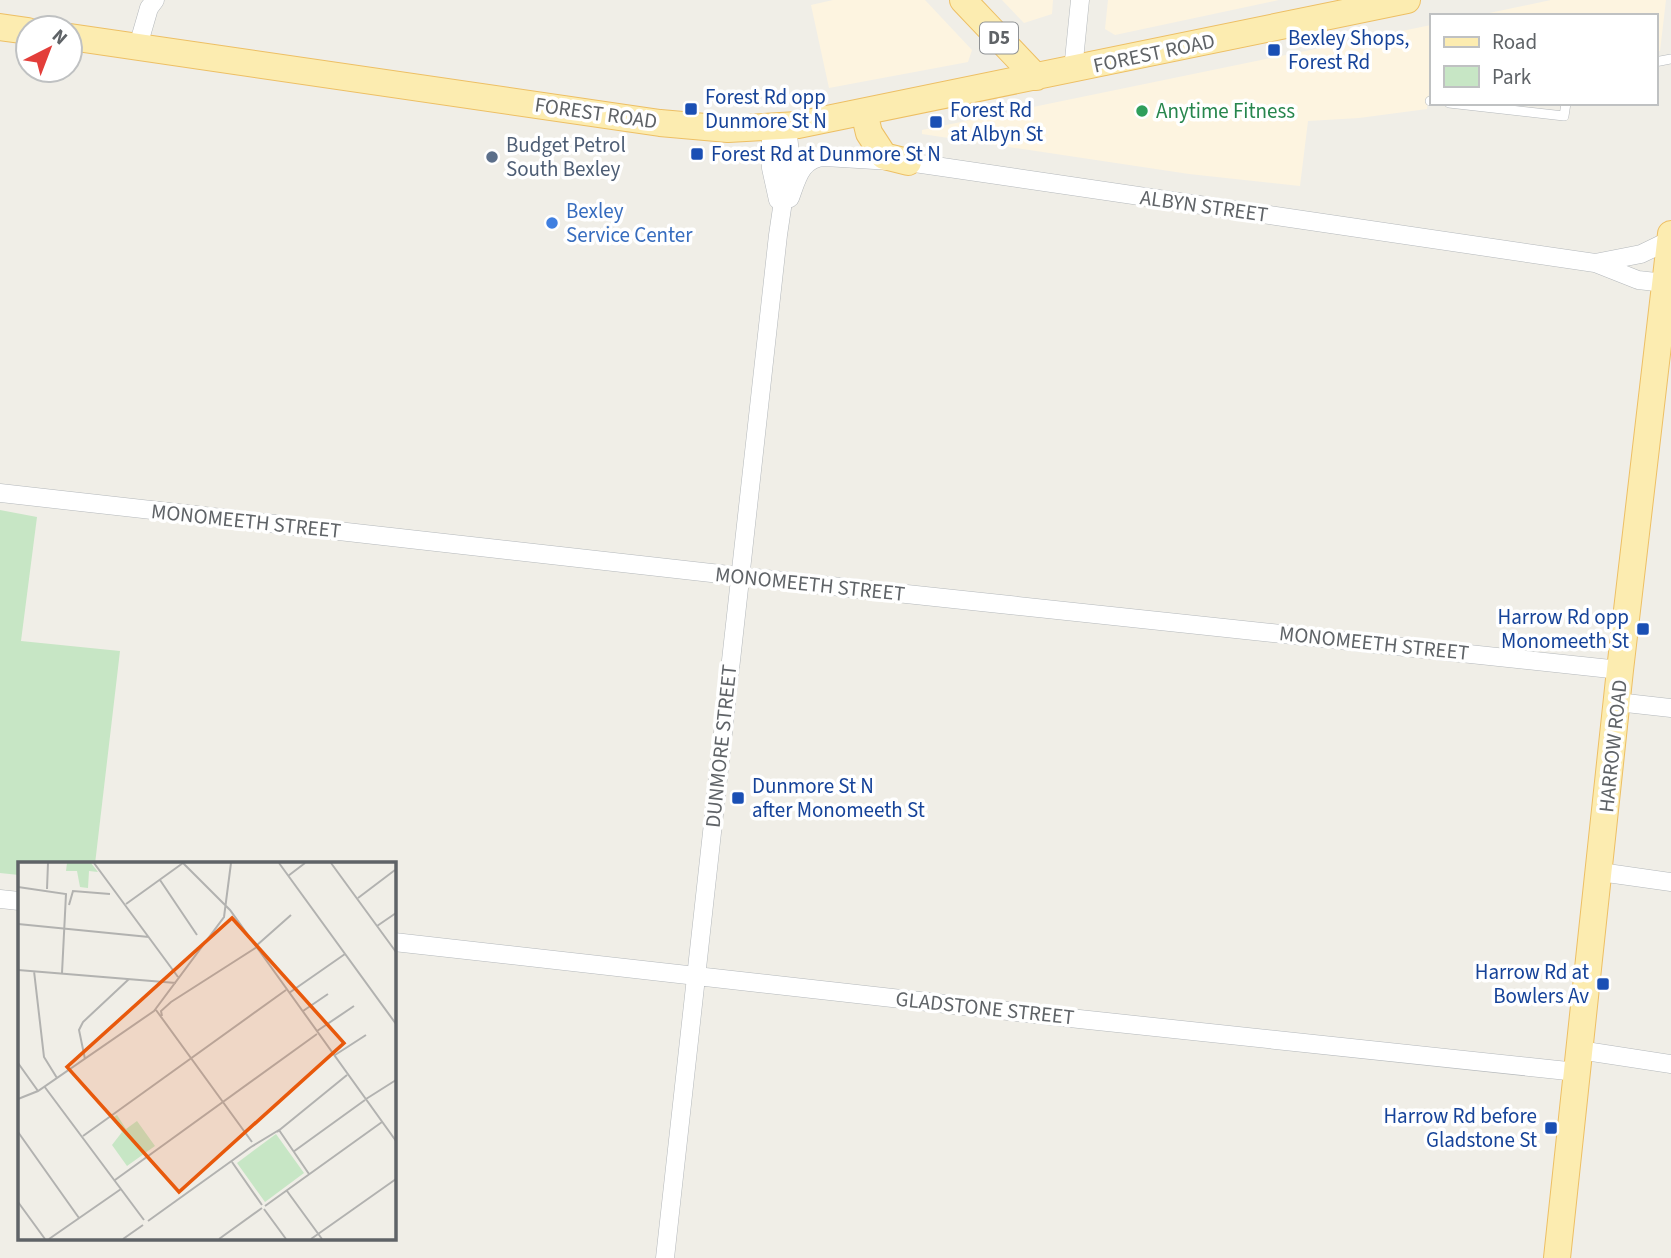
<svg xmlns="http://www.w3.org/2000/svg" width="1671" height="1258" viewBox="0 0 1671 1258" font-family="'Source Sans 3',sans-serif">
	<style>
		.commercial { fill: #fdf4e0 }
		.green { fill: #c7e6c5 }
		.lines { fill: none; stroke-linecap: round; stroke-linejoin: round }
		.lane-casing { stroke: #b4b8bb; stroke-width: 10 }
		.street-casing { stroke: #b4b8bb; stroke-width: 19 }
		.primary-casing { stroke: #edbf64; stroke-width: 28 }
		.lane { stroke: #fff; stroke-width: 9 }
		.street { stroke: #fff; stroke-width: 18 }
		.primary { stroke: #fcecb0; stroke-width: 26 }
		.transit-dot { fill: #1a4fb4; stroke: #fff; stroke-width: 2.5 }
		.leisure-dot { fill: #2e9e5b; stroke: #fff; stroke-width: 2.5 }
		.service-dot { fill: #5c6f8a; stroke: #fff; stroke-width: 2.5 }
		.shop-dot { fill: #3f7fe0; stroke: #fff; stroke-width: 2.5 }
		.labels { text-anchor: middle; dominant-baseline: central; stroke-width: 7; stroke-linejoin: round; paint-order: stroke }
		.shield { fill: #fff; stroke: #8f9295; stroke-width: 2 }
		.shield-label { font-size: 19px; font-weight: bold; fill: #5f6367 }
		.transit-label { font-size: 21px; fill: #164399; stroke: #fff; text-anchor: start }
		.street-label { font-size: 21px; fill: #5f6367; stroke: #fff }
		.leisure-label { font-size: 21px; fill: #27864d; stroke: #fff; text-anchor: start }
		.service-label { font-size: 21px; fill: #4e5e75; stroke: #fff; text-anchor: start }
		.shop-label { font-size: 21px; fill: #366cbe; stroke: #fff; text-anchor: start }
		.inset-road { fill: none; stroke: #b2b2b0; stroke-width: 2 }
		.view { fill: #e8590c; fill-opacity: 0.15; stroke: #e8590c; stroke-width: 3.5 }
		.inset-edge { fill: none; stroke: #5f6367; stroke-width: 3.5 }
	</style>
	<rect width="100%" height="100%" fill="#f0eee7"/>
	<path class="commercial" d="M 833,0 L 925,0 L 972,50 L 968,62 L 829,88 L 811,5 Z
		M 1002,0 L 1053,0 L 1052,14 L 1024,23 Z
		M 1108,0 L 1279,0 L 1115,35 L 1105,29 Z
		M 1551,0 L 1666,0 L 1660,51 L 1655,52 L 1655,16 L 1475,16 Z
		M 1431,25 L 1431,94 L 1429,94 L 1427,109 L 1359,118 L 1308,121 L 1300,186 L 1189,174 L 922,134 L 922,130 Z"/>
	<path class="green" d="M 0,510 L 37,517 L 21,641 L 120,651 L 95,864 L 19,864 L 19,875 L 0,873 Z"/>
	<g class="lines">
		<defs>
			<path id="lane" d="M 1655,62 L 1671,59
				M 1430,101 L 1431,101
				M 1449,103 L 1564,116 L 1566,103"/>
			<path id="street" d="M 138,46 L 149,8 L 155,0
				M 1073,70 L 1080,0
				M 771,128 L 771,168 L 778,200
				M 790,198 C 797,179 801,158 825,157 L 908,162 L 1595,263 L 1638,280 L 1665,283
				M 1595,263 L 1641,254 L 1670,240
				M 0,493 L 756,578 L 1620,670
				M 1617,702 L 1671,708
				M 1600,872 L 1671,882
				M 0,899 L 19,901
				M 394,942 L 1079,1019 L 1577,1072
				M 1579,1050 L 1671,1064
				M 665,1258 L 778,235 L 790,154 L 787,126"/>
			<path id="primary" d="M 963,0 L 1036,77
				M 0,27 L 28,31
				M 70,37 L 660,123 L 728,129 L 798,125 L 1407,0
				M 864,112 L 869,133 L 884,156 L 908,162
				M 1557,1258 L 1620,670 L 1671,234"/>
		</defs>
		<use href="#lane" class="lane-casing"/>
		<use href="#street" class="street-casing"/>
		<use href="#primary" class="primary-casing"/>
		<use href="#lane" class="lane"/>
		<use href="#street" class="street"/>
		<use href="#primary" class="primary"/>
	</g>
	<g class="transit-dot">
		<rect x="1267" y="43" width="14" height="14" rx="3.5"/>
		<rect x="684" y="102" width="14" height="14" rx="3.5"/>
		<rect x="929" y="115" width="14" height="14" rx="3.5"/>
		<rect x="690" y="147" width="14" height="14" rx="3.5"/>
		<rect x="1636" y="622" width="14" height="14" rx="3.5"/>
		<rect x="731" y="791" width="14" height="14" rx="3.5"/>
		<rect x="1596" y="977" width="14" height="14" rx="3.5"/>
		<rect x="1544" y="1121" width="14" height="14" rx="3.5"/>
	</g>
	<circle class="leisure-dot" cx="1142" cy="111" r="7"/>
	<circle class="service-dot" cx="492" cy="157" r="7"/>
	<circle class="shop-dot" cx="552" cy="223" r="7"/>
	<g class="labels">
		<rect class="shield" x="980" y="22.5" width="38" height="31" rx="5"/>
		<g class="shield-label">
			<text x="999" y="38">D5</text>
		</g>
		<g class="transit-label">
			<text x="1288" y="38">Bexley Shops,<tspan x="1288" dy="24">Forest Rd</tspan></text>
			<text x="705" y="97">Forest Rd opp<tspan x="705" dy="24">Dunmore St N</tspan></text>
			<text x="950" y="110">Forest Rd<tspan x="950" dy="24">at Albyn St</tspan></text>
			<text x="711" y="154">Forest Rd at Dunmore St N</text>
			<text x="1629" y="617" text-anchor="end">Harrow Rd opp<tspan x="1629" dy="24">Monomeeth St</tspan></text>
			<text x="752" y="786">Dunmore St N<tspan x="752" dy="24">after Monomeeth St</tspan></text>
			<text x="1589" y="972" text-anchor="end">Harrow Rd at<tspan x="1589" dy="24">Bowlers Av</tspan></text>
			<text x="1537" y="1116" text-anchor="end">Harrow Rd before<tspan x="1537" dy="24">Gladstone St</tspan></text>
		</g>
		<g class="street-label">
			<text transform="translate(1154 53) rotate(-12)">FOREST ROAD</text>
			<text transform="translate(596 113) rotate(8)">FOREST ROAD</text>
			<text transform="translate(1204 206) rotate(8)">ALBYN STREET</text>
			<text transform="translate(246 521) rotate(6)">MONOMEETH STREET</text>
			<text transform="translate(810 584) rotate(6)">MONOMEETH STREET</text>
			<text transform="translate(1374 643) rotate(6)">MONOMEETH STREET</text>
			<text transform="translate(721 746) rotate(-84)">DUNMORE STREET</text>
			<text transform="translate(1613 746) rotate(-84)">HARROW ROAD</text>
			<text transform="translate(985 1008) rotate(6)">GLADSTONE STREET</text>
		</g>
		<g class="leisure-label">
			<text x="1156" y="111">Anytime Fitness</text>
		</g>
		<g class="service-label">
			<text x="506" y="145">Budget Petrol<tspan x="506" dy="24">South Bexley</tspan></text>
		</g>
		<g class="shop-label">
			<text x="566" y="211">Bexley<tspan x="566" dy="24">Service Center</tspan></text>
		</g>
	</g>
	<g transform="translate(18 862)">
		<rect width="378" height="378" fill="#f0eee7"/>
		<path d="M 49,1 L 73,1 L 80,10 L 71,9 L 70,26 L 62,25 L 59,9 L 48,9 ZM 99,253 L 108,267 L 119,259 L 137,284 L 109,304 L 94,283 L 104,270 L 94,256 ZM 258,272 L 286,311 L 247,340 L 219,301 Z" fill="#c7e6c5"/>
		<path class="inset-road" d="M 76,1 L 160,115M 165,1 L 212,48 L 378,279M 261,1 L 378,162M 313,1 L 378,90M 270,14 L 287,1M 142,18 L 179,73M 0,25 L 48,32 L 44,111M 29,27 L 30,1M 340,36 L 377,8M 108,42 L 165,1M 51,43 L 55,29 L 92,32M 0,62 L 131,75M 359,64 L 378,51M 238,84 L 273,53M 0,108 L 158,121M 16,109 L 26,195 L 39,216M 271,131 L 327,92M 138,148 L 234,280M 285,149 L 310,132M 144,154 L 143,149 L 153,140 L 239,85M 299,169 L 336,144M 317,193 L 348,173M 67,197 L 61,168 L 65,160 L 111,117M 0,201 L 20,229M 26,224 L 126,358M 0,237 L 20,229 L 136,149 L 206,55 L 213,1M 348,237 L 378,218M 0,270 L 61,356M 259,270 L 329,213M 65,274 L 268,128M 233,285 L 261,268 L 291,312M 275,290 L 347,238M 214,300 L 244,343M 97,318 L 299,172M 269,329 L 304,377M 0,340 L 27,377M 247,344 L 364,260M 246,347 L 268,377M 130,359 L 233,285M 31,377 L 103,327M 105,377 L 125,363M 201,377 L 244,346M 293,377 L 378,317"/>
		<path class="view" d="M 214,56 L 326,181 L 161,330 L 49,205 Z"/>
		<rect width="378" height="378" class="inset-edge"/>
	</g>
	<rect x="1430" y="14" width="228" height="91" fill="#ffffff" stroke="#bfc1c2" stroke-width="2"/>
	<rect x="1444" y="37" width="35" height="10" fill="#fcecb0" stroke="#bfc1c2" stroke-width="2"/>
	<text x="1492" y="49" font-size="21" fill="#5f6367">Road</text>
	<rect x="1444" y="66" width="35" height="21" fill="#c7e6c5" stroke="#bfc1c2" stroke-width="2"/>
	<text x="1492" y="84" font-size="21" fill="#5f6367">Park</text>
	<g transform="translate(49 49) rotate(42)"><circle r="33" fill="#ffffff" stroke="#bfc1c2" stroke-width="2"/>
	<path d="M0-5L12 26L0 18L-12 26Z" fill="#e33e3a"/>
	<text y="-10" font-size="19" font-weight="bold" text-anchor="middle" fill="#5f6367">N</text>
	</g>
</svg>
